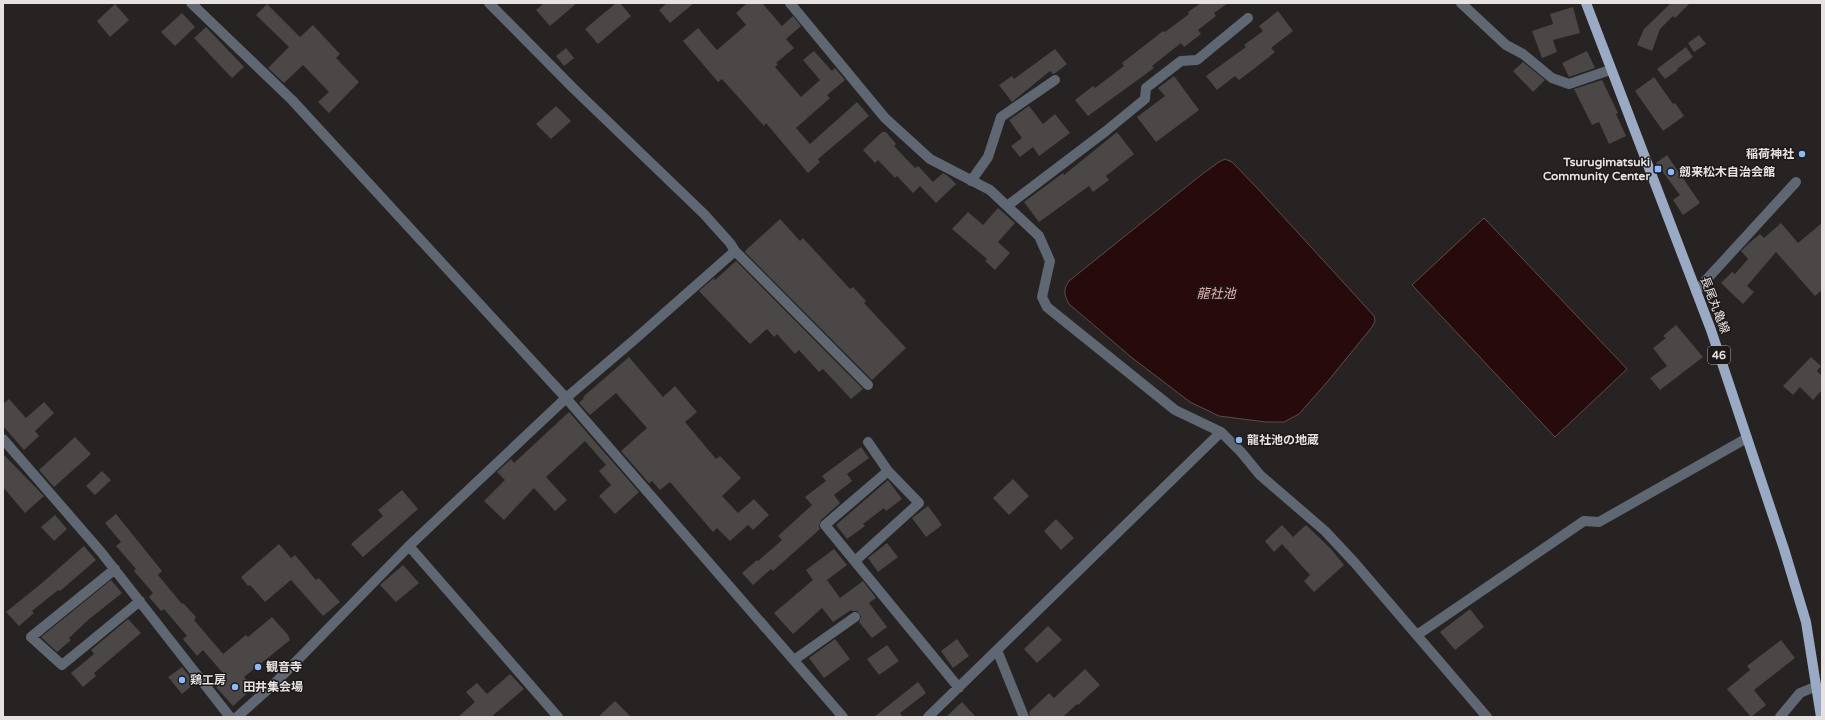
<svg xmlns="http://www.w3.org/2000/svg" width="1825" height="720" viewBox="0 0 1825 720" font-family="'Varela Round','Noto Sans JP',sans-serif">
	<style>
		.water { fill: #270a0c; stroke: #604b4c }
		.building { fill: #4c4747 }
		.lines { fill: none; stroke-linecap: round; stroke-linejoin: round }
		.minor { stroke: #5f6773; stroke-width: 10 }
		.primary { stroke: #9aaac4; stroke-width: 10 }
		.poi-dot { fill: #8db9fc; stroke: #1e1919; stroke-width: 1.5 }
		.labels { text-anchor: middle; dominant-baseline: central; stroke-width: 3; stroke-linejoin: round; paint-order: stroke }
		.shield { fill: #1e1919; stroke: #aaa6a6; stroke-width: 1 }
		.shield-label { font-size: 11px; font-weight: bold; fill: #e6e2e2 }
		.poi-label { font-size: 12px; font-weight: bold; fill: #e6e2e2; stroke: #1e1919; text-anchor: start }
		.street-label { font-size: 12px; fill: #e6e2e2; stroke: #1e1919 }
		.water-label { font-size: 13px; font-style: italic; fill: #f2afaf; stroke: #1e1919 }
	</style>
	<rect width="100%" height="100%" fill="#272322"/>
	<path class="water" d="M 1225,159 L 1232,162 L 1258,189 L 1374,316 L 1375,321 L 1372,327 L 1328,381 L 1299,414 L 1284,422 L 1266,422 L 1219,416 L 1190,402 L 1131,357 L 1069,304 C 1064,295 1063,289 1069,281 L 1201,175 L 1219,162 Z
		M 1484,218 L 1627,369 L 1555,437 L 1412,285 Z"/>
	<path class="building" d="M 544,3 L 577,3 L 550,26 L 536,10 Z
		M 616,3 L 620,3 L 631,16 L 598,44 L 585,29 Z
		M 667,3 L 694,3 L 670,23 L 659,10 Z
		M 747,3 L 762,3 L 782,26 L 793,16 L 801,26 L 786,39 L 794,48 L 776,63 L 778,64 L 775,67 L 801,97 L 820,80 L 803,60 L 814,51 L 832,71 L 835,68 L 845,80 L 827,95 L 830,98 L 796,128 L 810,144 L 857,102 L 869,116 L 818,159 L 820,162 L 808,173 L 766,123 L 764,126 L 722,79 L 718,82 L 683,41 L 698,28 L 717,50 L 746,25 L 736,13 Z
		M 1201,3 L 1228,3 L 1214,13 L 1216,16 L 1198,30 L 1201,34 L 1184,47 L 1181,43 L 1152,66 L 1154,68 L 1088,116 L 1075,100 L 1093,86 L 1095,88 L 1124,66 L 1122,63 L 1163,31 L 1165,32 L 1189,14 L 1188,12 Z
		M 1671,3 L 1690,3 L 1675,18 L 1673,16 L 1660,29 L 1652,51 L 1637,45 L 1644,29 Z
		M 115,4 L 129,20 L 110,37 L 97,21 Z
		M 267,4 L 300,37 L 313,25 L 340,54 L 336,58 L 359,82 L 329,113 L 318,102 L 329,92 L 303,65 L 284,83 L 268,68 L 289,47 L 256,15 Z
		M 1573,7 L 1580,33 L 1553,40 L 1557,52 L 1542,58 L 1532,31 L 1553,24 L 1550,14 Z
		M 1278,11 L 1293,31 L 1271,48 L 1275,52 L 1255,68 L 1239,80 L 1235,76 L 1217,90 L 1206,76 L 1246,47 L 1244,45 L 1263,31 L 1259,26 Z
		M 182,13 L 195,27 L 175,46 L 161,32 Z
		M 206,27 L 244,67 L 232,78 L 194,38 Z
		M 1699,35 L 1706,44 L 1694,52 L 1688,43 Z
		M 1686,47 L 1693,57 L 1677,69 L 1678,70 L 1665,79 L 1657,69 Z
		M 566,48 L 574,58 L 564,66 L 556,56 Z
		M 1055,49 L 1067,64 L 1054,74 L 1053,74 L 1050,71 L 1012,102 L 999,85 L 1012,76 L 1014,79 Z
		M 1587,51 L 1595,68 L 1569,77 L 1562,63 Z
		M 1523,62 L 1545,80 L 1533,92 L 1513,71 Z
		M 1174,76 L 1199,110 L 1156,142 L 1137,117 L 1165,96 L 1158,88 Z
		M 1654,77 L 1673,104 L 1675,103 L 1684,116 L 1663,131 L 1635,91 Z
		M 1602,80 L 1618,113 L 1616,114 L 1626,136 L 1609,144 L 1599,122 L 1592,125 L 1574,89 Z
		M 556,106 L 571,121 L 551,139 L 536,124 Z
		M 1029,106 L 1043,124 L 1055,114 L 1070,133 L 1039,156 L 1033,147 L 1020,157 L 1011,146 L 1022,138 L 1009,120 Z
		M 882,132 L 886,132 L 896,144 L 894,146 L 915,168 L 918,166 L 933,182 L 943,173 L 948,176 L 956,184 L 936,203 L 920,186 L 913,193 L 897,176 L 895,178 L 878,160 L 875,163 L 863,150 Z
		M 1117,132 L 1134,154 L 1106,176 L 1109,180 L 1093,192 L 1089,186 L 1039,222 L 1024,202 L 1063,173 L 1064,175 Z
		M 1667,155 L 1700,203 L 1683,215 L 1673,200 L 1680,195 L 1656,163 Z
		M 998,208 L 1015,223 L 998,242 L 1010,253 L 995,270 L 985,261 L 987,259 L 952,229 L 968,212 L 983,225 Z
		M 780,219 L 800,241 L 803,238 L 850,289 L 853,287 L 866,301 L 864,303 L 906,348 L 872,380 L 745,252 L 746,250 Z
		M 1781,223 L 1798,243 L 1822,223 L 1822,290 L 1815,296 L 1776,252 L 1747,286 L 1754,292 L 1743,304 L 1721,283 L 1732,272 L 1735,274 L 1748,259 L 1741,251 L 1748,244 L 1760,234 L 1764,238 Z
		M 736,261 L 863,389 L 851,399 L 823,369 L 819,372 L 799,350 L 795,354 L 777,334 L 774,337 L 767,329 L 750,344 L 699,291 L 714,278 L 715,280 Z
		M 1676,325 L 1703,357 L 1660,390 L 1650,378 L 1667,366 L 1653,348 L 1666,338 L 1663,336 Z
		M 629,357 L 663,397 L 675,386 L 697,412 L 685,422 L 716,459 L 720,456 L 741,478 L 722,496 L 738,513 L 754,499 L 769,515 L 753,530 L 748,525 L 730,541 L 717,528 L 713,532 L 670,482 L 660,490 L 652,481 L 649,483 L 621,451 L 647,428 L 616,393 L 590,415 L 579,403 L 584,398 L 583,397 Z
		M 1811,357 L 1821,366 L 1817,371 L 1822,376 L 1822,390 L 1813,400 L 1800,387 L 1793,395 L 1783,386 Z
		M 9,399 L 26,418 L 44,402 L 54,413 L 35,431 L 39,436 L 24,450 L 3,426 L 3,404 Z
		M 569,412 L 639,492 L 615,514 L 599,496 L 611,485 L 599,471 L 606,465 L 585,441 L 546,477 L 567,500 L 555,511 L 534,488 L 504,520 L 484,501 L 505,480 L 497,472 L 511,459 L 514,463 Z
		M 75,437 L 91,454 L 54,487 L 39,470 Z
		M 861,447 L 869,458 L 847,474 L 852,481 L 834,495 L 840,503 L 821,520 L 819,526 L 820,529 L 773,571 L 771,569 L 753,585 L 742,573 L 757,560 L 758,561 L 782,540 L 778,536 L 812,505 L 805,497 L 826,481 L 822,476 Z
		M 3,454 L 44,496 L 25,513 L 3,487 Z
		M 102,471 L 111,480 L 95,495 L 86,486 Z
		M 1013,479 L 1029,496 L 1009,515 L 993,498 Z
		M 888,480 L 902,499 L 886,511 L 884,508 L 863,524 L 865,526 L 847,539 L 836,525 Z
		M 402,490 L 418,509 L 363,557 L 351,544 L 383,516 L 378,510 Z
		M 928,506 L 942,525 L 926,537 L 912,518 Z
		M 116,514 L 162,571 L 158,575 L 182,604 L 183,603 L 196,617 L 194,620 L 223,654 L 246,635 L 248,637 L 272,617 L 288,635 L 290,640 L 244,677 L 253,688 L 233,706 L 216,687 L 227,678 L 203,650 L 197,656 L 183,639 L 187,636 L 164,609 L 161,611 L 149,597 L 153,593 L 134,571 L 136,569 L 116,546 L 121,542 L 105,523 Z
		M 55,515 L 67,529 L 54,541 L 41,527 Z
		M 1056,519 L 1074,538 L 1061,550 L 1044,531 Z
		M 1282,525 L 1293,537 L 1306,525 L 1331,549 L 1344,565 L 1314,592 L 1304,581 L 1310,575 L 1282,544 L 1274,552 L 1265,541 Z
		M 887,543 L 898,557 L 878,572 L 868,558 Z
		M 279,544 L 291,558 L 295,555 L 316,580 L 319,578 L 340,602 L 323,616 L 291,580 L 265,602 L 250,585 L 248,586 L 241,577 Z
		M 84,546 L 96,560 L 60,591 L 58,590 L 32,611 L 34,613 L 19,626 L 6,612 L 42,583 Z
		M 834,549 L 847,565 L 827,580 L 840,598 L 863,581 L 876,598 L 869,603 L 887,627 L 872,638 L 859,622 L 861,616 L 857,611 L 852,611 L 851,610 L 833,622 L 822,608 L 793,634 L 774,613 L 813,580 L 806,570 Z
		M 403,565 L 419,583 L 396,602 L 380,585 Z
		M 111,580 L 122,593 L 88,620 L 69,638 L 71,640 L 57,652 L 41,637 Z
		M 1470,609 L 1484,627 L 1455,650 L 1440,632 Z
		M 128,619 L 141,633 L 94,673 L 96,676 L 83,687 L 71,673 L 94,654 L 91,650 Z
		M 1048,626 L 1062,640 L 1037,663 L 1024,649 Z
		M 835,639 L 850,659 L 824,678 L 809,658 Z
		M 957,639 L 969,656 L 953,668 L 941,651 Z
		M 1781,640 L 1795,658 L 1754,690 L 1766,705 L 1751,717 L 1727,689 L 1750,670 L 1747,666 Z
		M 887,645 L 899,661 L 879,675 L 867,659 Z
		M 182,667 L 195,683 L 182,694 L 168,677 Z
		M 1085,669 L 1100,685 L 1078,705 L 1077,704 L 1063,717 L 1030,717 L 1029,712 L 1049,693 L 1054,698 Z
		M 510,674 L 524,689 L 491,717 L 458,717 L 475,702 L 466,692 L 477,683 L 487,694 Z
		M 918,682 L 926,693 L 900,713 L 903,717 L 874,717 Z
		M 615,701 L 631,717 L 598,717 Z
		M 962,702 L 976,717 L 946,717 Z"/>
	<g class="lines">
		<path class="minor" d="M 191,3 L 292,100 L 566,398 L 843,717
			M 489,3 L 573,88 L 704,214 L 730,243 L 735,251 L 868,385
			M 790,3 L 885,118 L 930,159 L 990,190 L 1039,236 L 1050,261 L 1042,297 L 1047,307 L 1175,410 L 1221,432 L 1241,452 L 1260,475 L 1325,531 L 1354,562 L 1487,717
			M 1461,3 L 1506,45 L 1523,54 L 1552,78 L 1569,84 L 1610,70
			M 971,181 L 988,157 L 1001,117 L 1055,80
			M 1007,206 L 1106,131 L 1145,99 L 1146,88 L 1181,61 L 1197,60 L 1248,18
			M 1696,291 L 1796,182
			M 3,439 L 101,552 L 230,717
			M 868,442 L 888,471
			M 409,546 L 558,717
			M 855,561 L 919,503 L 888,471 L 825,525 L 959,688
			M 115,569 L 31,637 L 62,665 L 140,601
			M 1417,635 L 1584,521 L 1599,522 L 1747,438
			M 997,650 L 1024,717
			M 794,660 L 855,617
			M 237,717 L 275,683 L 409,546 L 566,398 L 634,340 L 735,251
			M 928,717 L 1221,432
			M 1780,717 L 1800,693 L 1817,686"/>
		<path class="primary" d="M 1586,3 L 1711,330 L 1784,549 L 1806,622 L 1821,717"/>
	</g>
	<g class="poi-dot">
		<circle cx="1802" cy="154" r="4"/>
		<rect x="1654" y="165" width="8" height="8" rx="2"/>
		<circle cx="1671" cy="172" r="4"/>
		<circle cx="1239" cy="440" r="4"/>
		<circle cx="258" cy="667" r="4"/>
		<circle cx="182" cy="680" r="4"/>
		<circle cx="235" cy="687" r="4"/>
	</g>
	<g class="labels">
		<rect class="shield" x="1708" y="346" width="22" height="18" rx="3"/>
		<g class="shield-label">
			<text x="1719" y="355">46</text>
		</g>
		<g class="poi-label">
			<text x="1794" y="154" text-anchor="end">稲荷神社</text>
			<text x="1650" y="162" text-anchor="end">Tsurugimatsuki<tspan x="1650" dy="14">Community Center</tspan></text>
			<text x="1679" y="172">劔来松木自治会館</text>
			<text x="1247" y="440">龍社池の地蔵</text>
			<text x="266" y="667">観音寺</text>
			<text x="190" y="680">鶏工房</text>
			<text x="243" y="687">田井集会場</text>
		</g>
		<g class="street-label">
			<text transform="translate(1715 305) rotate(69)">長尾丸亀線</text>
		</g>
		<g class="water-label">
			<text x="1216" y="294">龍社池</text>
		</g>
	</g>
	<rect width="1825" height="720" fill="none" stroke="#e6e2e2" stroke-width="8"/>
</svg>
